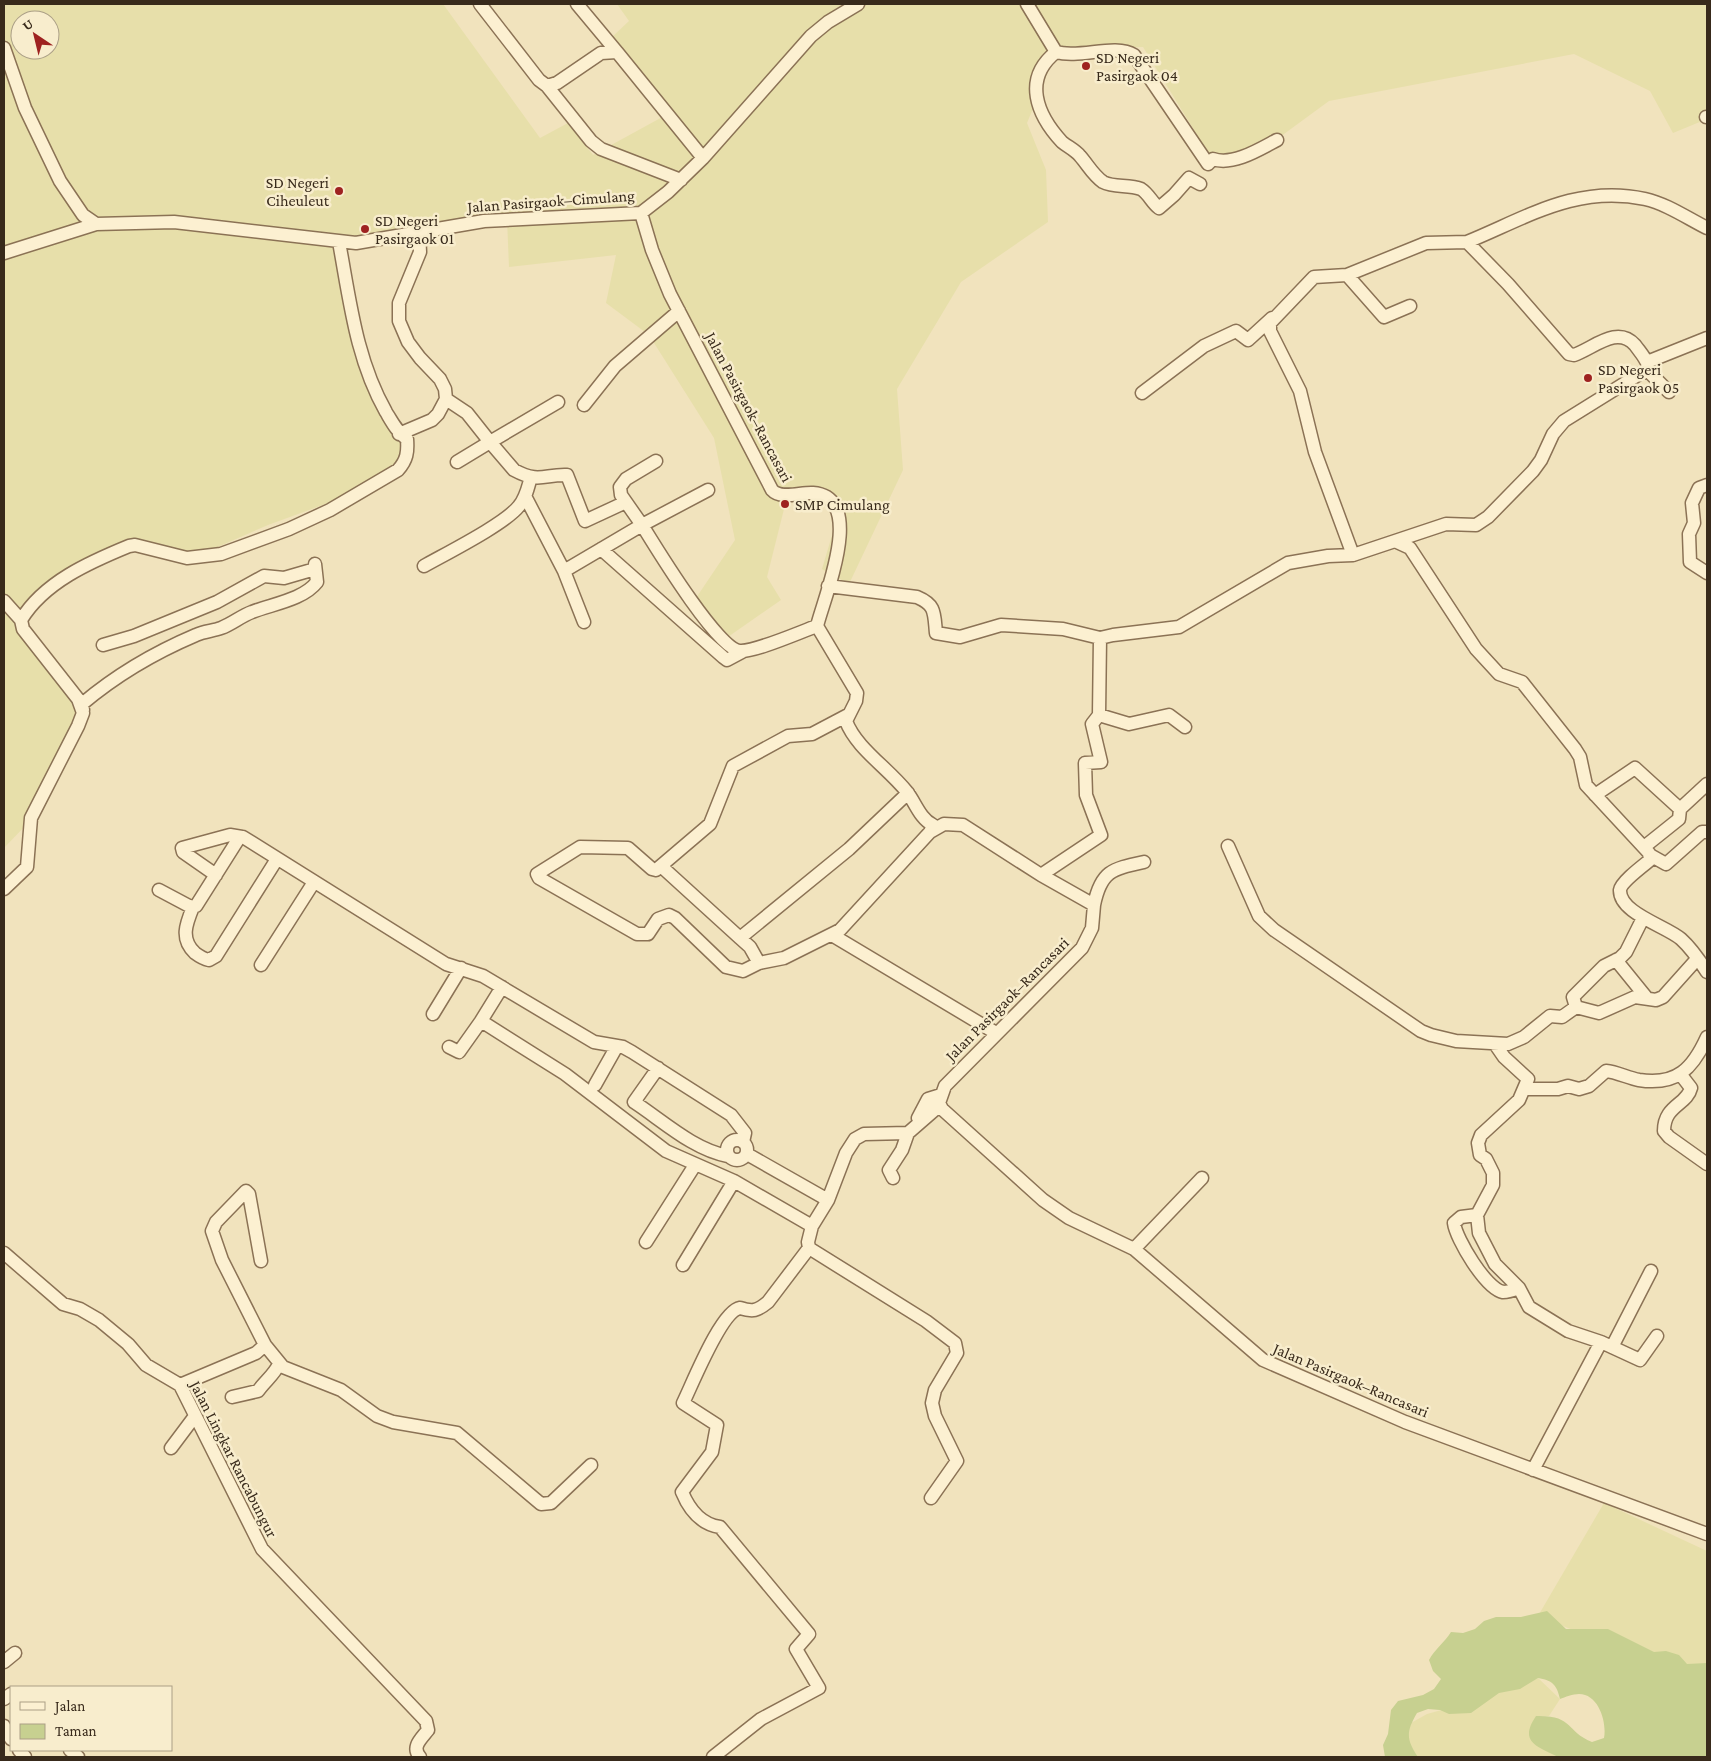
<svg xmlns="http://www.w3.org/2000/svg" width="1711" height="1761" viewBox="0 0 1711 1761" font-family="'Crimson Pro',serif">
	<style>
		.farmland { fill: #e7dfaa; fill-rule: evenodd }
		.green { fill: #c7d090 }
		.lines { fill: none; stroke-linecap: round; stroke-linejoin: round }
		.minor-casing { stroke: #8b7255; stroke-width: 15 }
		.minor { stroke: #fcf0d1; stroke-width: 12 }
		.poi-dot { fill: #9e2220; stroke: #f8edcd; stroke-width: 2 }
		.labels { text-anchor: middle; dominant-baseline: central; stroke-width: 5; stroke-linejoin: round; paint-order: stroke }
		.poi-label { font-size: 16px; fill: #382a1b; stroke: #f8edcd; text-anchor: start }
		.street-label { font-size: 16px; fill: #382a1b; stroke: #f8edcd }
	</style>
	<rect width="100%" height="100%" fill="#f1e3bd"/>
	<path class="farmland" d="M 4,4 L 443,4 L 540,138 L 568,123 L 593,155 L 666,115 L 610,39 L 629,21 L 617,4 L 1707,4 L 1707,119 L 1673,133 L 1650,91 L 1574,54 L 1329,101 L 1258,153 L 1210,156 L 1143,47 L 1057,50 L 1027,123 L 1046,170 L 1048,222 L 961,282 L 897,389 L 903,470 L 849,584 L 822,569 L 836,522 L 833,504 L 786,501 L 767,577 L 781,600 L 725,639 L 694,601 L 735,540 L 714,438 L 649,335 L 606,303 L 616,255 L 509,267 L 507,219 L 342,242 L 360,361 L 408,458 L 361,491 L 268,525 L 197,556 L 116,547 L 18,619 L 85,709 L 27,824 L 4,848 ZM 20,20 L 50,20 L 50,50 L 20,50 Z
		M 1604,1503 L 1707,1551 L 1707,1672 L 1638,1656 L 1538,1616 Z
		M 1538,1678 L 1560,1699 L 1549,1716 L 1536,1716 L 1568,1757 L 1418,1757 L 1410,1746 L 1405,1743 L 1411,1723 L 1427,1714 L 1478,1700 Z"/>
	<path class="green" d="M 1547,1611 L 1566,1629 L 1608,1629 L 1654,1652 L 1666,1651 L 1679,1655 L 1687,1664 L 1707,1663 L 1707,1757 L 1558,1757 C 1538,1746 1518,1743 1536,1716 C 1574,1715 1565,1731 1592,1742 L 1604,1738 C 1607,1723 1599,1694 1579,1694 C 1573,1694 1565,1697 1560,1699 C 1557,1685 1552,1680 1538,1678 L 1520,1689 L 1499,1693 L 1471,1713 L 1449,1714 L 1440,1710 L 1428,1709 L 1417,1713 C 1406,1732 1406,1739 1418,1757 L 1385,1757 L 1383,1745 L 1388,1734 L 1391,1710 L 1398,1701 L 1423,1695 L 1434,1689 L 1441,1679 L 1433,1671 L 1429,1660 C 1435,1649 1444,1643 1451,1632 L 1463,1633 L 1475,1629 L 1484,1621 L 1496,1617 L 1521,1617 Z"/>
	<g class="lines">
		<defs>
			<path id="minor" d="M 480,4 L 539,80 L 547,86 L 557,83 L 601,53 L 617,52 L 703,158
				M 577,4 L 617,52
				M 1027,4 L 1056,52 C 1080,59 1115,43 1134,55 L 1208,164 L 1213,159 C 1233,166 1260,149 1277,140
				M 4,48 L 25,108 L 60,181 L 83,215 L 96,224 L 174,222 L 356,243 L 484,221 L 641,213 L 668,192 L 703,158 L 811,36 L 828,22 L 858,4
				M 1056,52 C 1022,79 1037,115 1062,142 C 1068,147 1075,150 1080,156 C 1088,165 1093,175 1103,182 C 1114,188 1129,184 1141,189 C 1149,194 1152,203 1159,208 L 1174,195 L 1189,178 L 1200,184
				M 547,86 L 591,141 L 601,149 L 681,180
				M 1706,117 L 1707,117
				M 641,213 L 652,250 L 670,294 L 772,490 C 781,500 801,492 813,493 C 867,497 824,597 817,626 L 857,693 L 856,701 L 846,721 C 856,748 888,768 907,792 C 915,802 920,819 933,825 L 930,832 L 944,824 L 963,825 L 1041,875 L 1094,905 L 1092,928 L 1082,948 L 945,1086 L 939,1103 L 942,1109 L 1043,1200 L 1069,1218 L 1134,1249 L 1263,1360 L 1405,1422 L 1707,1534
				M 4,253 L 96,224
				M 1347,275 L 1384,317 L 1410,306
				M 1647,362 L 1707,338
				M 1646,369 L 1669,392
				M 1142,393 L 1204,346 L 1236,331 L 1248,340 L 1272,318
				M 446,399 L 467,413 L 490,442 L 457,462
				M 558,402 L 490,442 L 514,470 C 540,484 544,474 567,475 L 585,521 L 626,502
				M 584,405 L 615,366 L 679,311
				M 399,434 L 432,420 L 438,414 L 446,399 L 445,389 L 440,379 L 420,358 L 408,342 L 399,321 L 399,303 L 420,252 L 419,232
				M 1707,485 L 1699,488 L 1692,503 L 1694,523 L 1689,534 L 1690,562 L 1707,573
				M 708,490 L 642,525 C 655,546 718,650 740,651 C 755,652 800,632 817,626
				M 525,496 L 564,571 L 584,622
				M 1397,542 L 1410,548 L 1476,649 L 1499,674 L 1522,682 L 1575,749 L 1580,757 L 1586,785 L 1649,853 L 1650,860 C 1644,865 1621,882 1620,890 C 1619,913 1666,926 1681,939 C 1691,948 1700,961 1707,972
				M 601,549 L 723,657 L 727,660 L 742,652
				M 1353,555 L 1315,452 L 1300,391 L 1270,331 L 1270,323 L 1314,277 L 1347,275 L 1426,243 L 1467,242
				M 424,566 C 447,553 505,524 519,506 C 526,498 528,487 531,477
				M 564,571 L 642,525 L 621,495 L 620,487 L 626,479 L 656,461
				M 828,586 L 917,597 C 936,605 934,613 936,633 L 960,637 L 1001,625 L 1063,629 L 1100,638
				M 4,601 L 21,620
				M 103,645 L 134,636 L 217,602 L 264,576 L 284,578 L 315,569
				M 83,710 L 82,704 C 115,676 156,652 196,635 C 204,631 213,631 221,628 C 232,624 241,616 252,612 C 272,604 303,600 317,582 L 315,564
				M 1099,715 L 1129,724 L 1169,715 L 1185,727
				M 908,793 L 849,849 L 740,938 L 750,947 L 759,963 L 784,958 L 840,930 L 930,832
				M 1595,795 L 1635,768 L 1680,809
				M 1228,846 L 1259,916 L 1274,930 L 1421,1031 L 1431,1035 L 1456,1041 L 1508,1044 L 1524,1037 L 1550,1016 L 1562,1017 L 1576,1007 L 1599,1013 L 1635,997 L 1656,1000 L 1663,997 L 1697,959
				M 1644,847 L 1679,819 L 1680,809 L 1707,784
				M 1650,855 L 1666,864 L 1702,832 L 1707,832
				M 662,867 L 740,938
				M 216,875 L 183,852 L 182,848 L 230,835 L 242,837
				M 1041,875 L 1101,835 L 1086,795 L 1085,763 L 1101,762 L 1092,724 L 1099,715 L 1100,638 L 1113,635 L 1179,627 L 1288,563 L 1328,556 L 1353,555 L 1446,524 L 1476,525 L 1488,517 L 1533,471 L 1541,460 L 1553,434 L 1564,421 L 1646,370 L 1648,365 C 1645,357 1640,352 1635,345 C 1617,325 1594,348 1574,355 L 1569,354 L 1508,284 L 1467,242 C 1526,218 1577,184 1645,199 C 1667,204 1687,218 1707,228
				M 4,889 L 27,867 L 31,818 L 78,726 L 83,713 L 78,699 L 23,629 L 21,620 C 44,582 90,562 129,546 L 135,545 L 187,558 L 221,554 L 289,529 L 330,510 L 398,470 C 407,460 408,452 407,439 C 397,432 392,422 386,412 C 356,359 350,301 339,242
				M 159,890 L 191,907 L 196,906 L 239,838 L 243,837 L 446,964 L 483,976 L 594,1042 L 623,1047 L 632,1052 L 731,1115 L 745,1133 L 743,1142
				M 1094,905 C 1101,871 1112,869 1144,862
				M 193,907 C 186,924 180,939 195,953 C 199,956 204,959 209,960 L 216,956 L 277,859
				M 832,935 L 996,1033
				M 1616,960 L 1646,997
				M 759,963 L 743,971 L 726,967 L 675,918 L 669,915 L 658,919 L 648,934 L 637,934 L 539,878 L 537,874 L 580,847 L 628,848 L 652,869 L 656,870 L 710,824 L 733,766 L 788,736 L 812,734 L 848,715
				M 261,965 L 314,882
				M 502,987 L 481,1021 L 565,1074 L 666,1151 L 734,1181 L 812,1226 L 828,1200 L 846,1153 L 855,1139 L 864,1134 L 908,1133 L 939,1106
				M 1576,1007 L 1573,997 L 1604,966 L 1620,958 L 1626,952 L 1643,918
				M 433,1014 L 461,968
				M 1495,1044 L 1504,1057 L 1528,1079 L 1519,1100 L 1481,1135 L 1478,1143 L 1480,1155 L 1486,1159 L 1493,1173 L 1493,1185 L 1477,1215 L 1479,1233 L 1495,1264 L 1519,1288 L 1529,1307 L 1568,1331 L 1601,1342 L 1640,1360 L 1657,1336
				M 449,1047 L 459,1052 L 481,1021
				M 658,1068 L 634,1102 C 663,1121 694,1150 728,1156
				M 1681,1075 L 1691,1088 C 1687,1105 1664,1105 1664,1131 L 1669,1137 L 1707,1164
				M 595,1085 L 617,1046
				M 1524,1089 L 1558,1089 L 1568,1086 L 1579,1089 L 1589,1086 L 1606,1071 C 1617,1072 1628,1078 1639,1080 C 1677,1086 1693,1068 1707,1037
				M 918,1118 L 928,1099 L 941,1095
				M727 1150a10 10 0 1 1 20 0a10 10 0 1 1-20 0Z
				M 747,1154 L 828,1200
				M 893,1178 L 889,1170 L 902,1150 L 908,1133
				M 1477,1215 L 1461,1217 L 1454,1223 C 1456,1239 1486,1289 1503,1292 C 1508,1292 1514,1290 1519,1288
				M 812,1226 L 808,1242 L 809,1248 L 926,1321 L 955,1343 L 957,1353 L 935,1390 L 932,1403 L 935,1416 L 957,1461 L 931,1498
				M 646,1242 L 695,1165
				M 1134,1249 L 1202,1178
				M 4,1253 L 63,1304 L 80,1309 L 99,1320 L 128,1344 L 146,1365 L 180,1385 L 262,1549 L 426,1721 L 428,1730 C 421,1739 411,1747 420,1757
				M 261,1261 L 249,1194 L 246,1191 L 216,1222 L 212,1231 L 222,1260 L 265,1345
				M 683,1265 L 734,1181
				M 1612,1347 L 1651,1271
				M 180,1385 L 256,1353 L 265,1345 L 283,1367 L 341,1390 L 377,1416 L 393,1422 L 457,1433 L 541,1504 L 551,1503 L 591,1465
				M 232,1397 L 258,1391 C 265,1381 274,1375 279,1364
				M 171,1448 L 195,1416
				M 1533,1470 L 1601,1342
				M 4,1662 L 15,1653
				M 4,1699 L 11,1694
				M 4,1726 L 11,1739
				M 19,1750 L 25,1757
				M 70,1750 L 78,1757
				M 713,1757 L 761,1719 L 819,1688 L 796,1649 L 809,1634 L 720,1527 C 700,1524 689,1509 682,1492 L 712,1452 L 717,1425 L 683,1403 C 692,1385 721,1311 740,1308 C 753,1312 757,1311 768,1302 L 809,1248"/>
		</defs>
		<use href="#minor" class="minor-casing"/>
		<use href="#minor" class="minor"/>
	</g>
	<g class="poi-dot">
		<circle cx="1086" cy="66" r="5"/>
		<circle cx="339" cy="191" r="5"/>
		<circle cx="365" cy="229" r="5"/>
		<circle cx="1588" cy="378" r="5"/>
		<circle cx="785" cy="504" r="5"/>
	</g>
	<g class="labels">
		<g class="poi-label">
			<text x="1096" y="57">SD Negeri<tspan x="1096" dy="18">Pasirgaok 04</tspan></text>
			<text x="329" y="182" text-anchor="end">SD Negeri<tspan x="329" dy="18">Ciheuleut</tspan></text>
			<text x="375" y="220">SD Negeri<tspan x="375" dy="18">Pasirgaok 01</tspan></text>
			<text x="1598" y="369">SD Negeri<tspan x="1598" dy="18">Pasirgaok 05</tspan></text>
			<text x="795" y="504">SMP Cimulang</text>
		</g>
		<g class="street-label">
			<text transform="translate(551 201) rotate(-4)">Jalan Pasirgaok–Cimulang</text>
			<text transform="translate(749 407) rotate(62)">Jalan Pasirgaok–Rancasari</text>
			<text transform="translate(1007 999) rotate(-45)">Jalan Pasirgaok–Rancasari</text>
			<text transform="translate(1351 1380) rotate(23)">Jalan Pasirgaok–Rancasari</text>
			<text transform="translate(234 1459) rotate(63)">Jalan Lingkar Rancabungur</text>
		</g>
	</g>
	<rect width="1711" height="1761" fill="none" stroke="#382a1b" stroke-width="10"/>
	<rect x="10" y="1686" width="162" height="65" fill="#f8edcd" stroke="#ab9f86"/>
	<rect x="20" y="1702" width="25" height="8" fill="#fcf0d1" stroke="#ab9f86"/>
	<text x="55" y="1711" font-size="15" fill="#382a1b">Jalan</text>
	<rect x="20" y="1724" width="25" height="15" fill="#c7d090" stroke="#ab9f86"/>
	<text x="55" y="1736" font-size="15" fill="#382a1b">Taman</text>
	<g transform="translate(35 35) rotate(325)"><circle r="24" fill="#f8edcd" stroke="#ab9f86"/>
	<path d="M0-4L9 19L0 12L-9 19Z" fill="#9e2220"/>
	<text y="-8" font-size="14" font-weight="bold" text-anchor="middle" fill="#382a1b">U</text>
	</g>
</svg>
